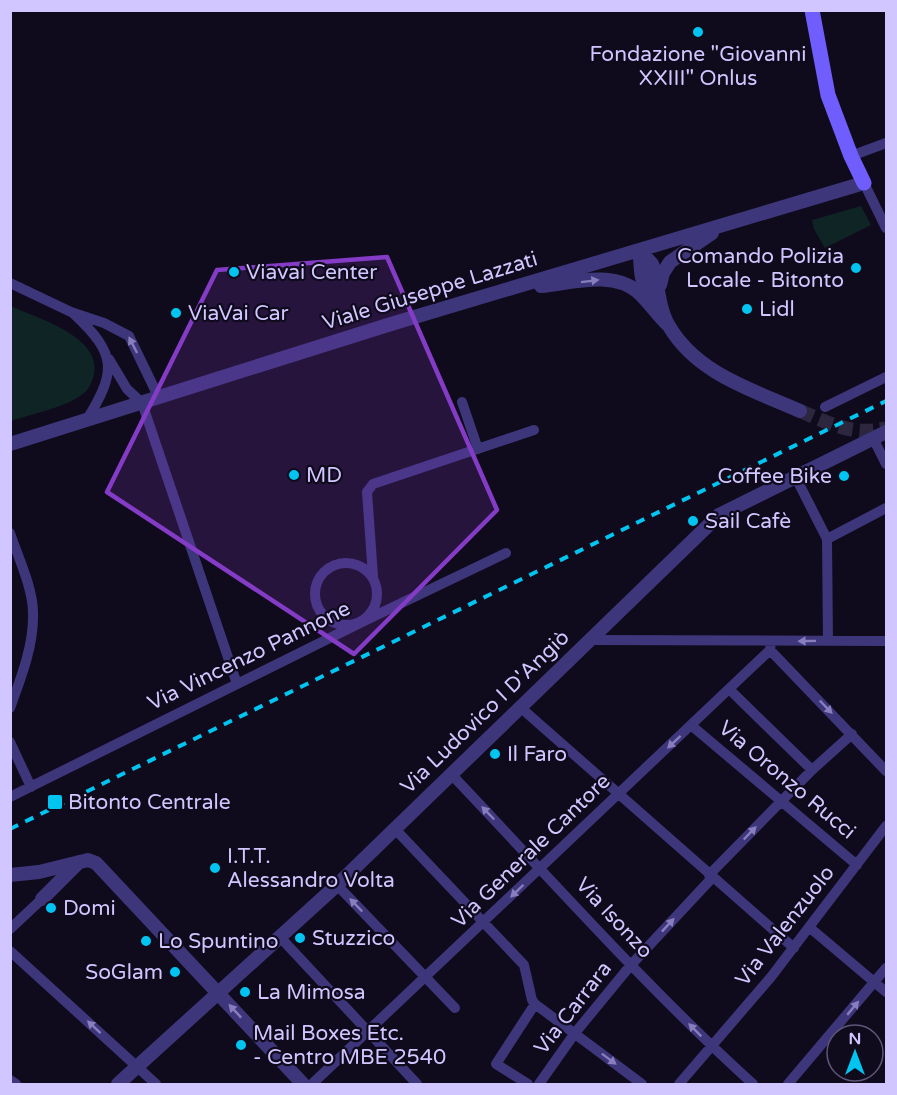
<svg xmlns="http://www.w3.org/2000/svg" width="897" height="1095" viewBox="0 0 897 1095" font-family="'Varela Round',sans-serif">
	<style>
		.green { fill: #0e2425 }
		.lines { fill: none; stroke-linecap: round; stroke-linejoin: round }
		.tertiary-tunnel { stroke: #2c273e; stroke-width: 14; stroke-dasharray: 14 7; stroke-linecap: butt }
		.minor { stroke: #3e367b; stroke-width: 10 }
		.tertiary { stroke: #3e367b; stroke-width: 14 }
		.secondary { stroke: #6f5dfe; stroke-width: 15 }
		.rail { stroke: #01c4f0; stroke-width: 4; stroke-dasharray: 9 8; stroke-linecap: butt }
		.oneway { fill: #887ebd }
		.marked { fill: #843bc5; fill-opacity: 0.2; stroke: #843bc5; stroke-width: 4.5; stroke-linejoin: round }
		.poi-dot { fill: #01c4f0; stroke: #0f0b1c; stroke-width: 2 }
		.labels { text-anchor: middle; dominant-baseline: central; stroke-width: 4.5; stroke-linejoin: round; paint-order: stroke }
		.poi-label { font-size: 21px; fill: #d1c6ff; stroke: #0f0b1c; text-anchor: start }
		.street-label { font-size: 21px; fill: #d1c6ff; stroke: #0f0b1c }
	</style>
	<rect width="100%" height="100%" fill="#0f0b1c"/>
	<path class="green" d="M 861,206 L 871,225 L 825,248 L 814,229 L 812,220 Z
		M 11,306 C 38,319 106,337 93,378 C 91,385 87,392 80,396 C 65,407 29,415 11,421 Z"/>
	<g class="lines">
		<path class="tertiary-tunnel" d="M 800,411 C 829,423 854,437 886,428"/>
		<path class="minor" d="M 851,156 L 886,143
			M 864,183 L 886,228
			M 10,283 L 71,312 L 104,323 L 129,336 L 159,398
			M 74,314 C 117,354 117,371 86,421
			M 109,359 L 127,389 L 142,403 L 237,684
			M 462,402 L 478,449
			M 825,407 L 886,377
			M 873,438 L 886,464
			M 795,476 L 827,539 L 828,641
			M 10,533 C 18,557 33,588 33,613 C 34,645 21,678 10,708
			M 827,539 L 886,508
			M315 594a31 31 0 1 1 62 0a31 31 0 1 1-62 0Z
			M 373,576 L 367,492 L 373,484 L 534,430
			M 589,640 L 886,641
			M 770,650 L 886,771
			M 729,689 L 812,770
			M 520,707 L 794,948
			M 692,726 L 857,865
			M 10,742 L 31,787
			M 451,774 C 550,878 646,987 753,1084
			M 10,797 L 362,622 L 506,553
			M 395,829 L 524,965 L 532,1000 L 535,1004 L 642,1084
			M 709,875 L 812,770 L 852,734
			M 337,885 L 455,1008
			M 809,927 L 886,992
			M 10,929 L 42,899
			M 279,936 L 417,1084
			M 10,951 L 156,1084
			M 10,1080 L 16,1084
			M 312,1084 L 770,650 L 771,641
			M 528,1084 L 496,1064 L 535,1004
			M 539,1084 L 575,1033 L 630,966 L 712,878
			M 679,1084 L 771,977 L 886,826
			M 788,1084 L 886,968"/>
		<path class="tertiary" d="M 640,251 L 652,264 L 655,272 C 658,289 660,312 669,326 C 697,374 753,390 800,411
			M 640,251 C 640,268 641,286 652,301
			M 660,285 L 663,273 L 670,262 L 712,233
			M 541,286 C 572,283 612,270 638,292 C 648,301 657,314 667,324
			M 10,444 L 391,324 L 864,183
			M 10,875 L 39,872 L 88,860 L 96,863 L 303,1084
			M 42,899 L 79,862
			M 118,1084 L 337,885 L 719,515 L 886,432"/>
		<path class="secondary" d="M 812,10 L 828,95 L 851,156 L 864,183"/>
		<path class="rail" d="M 10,829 L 886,401"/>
	</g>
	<defs><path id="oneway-solid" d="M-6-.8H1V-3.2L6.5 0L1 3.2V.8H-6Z" transform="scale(1.5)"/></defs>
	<g class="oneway">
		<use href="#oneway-solid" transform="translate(590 281) rotate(-7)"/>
		<use href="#oneway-solid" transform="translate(133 345) rotate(-117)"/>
		<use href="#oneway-solid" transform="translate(807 641) rotate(179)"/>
		<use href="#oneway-solid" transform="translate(826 707) rotate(46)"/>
		<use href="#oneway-solid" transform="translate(674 742) rotate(137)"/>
		<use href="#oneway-solid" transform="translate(488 813) rotate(-134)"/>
		<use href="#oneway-solid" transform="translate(750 833) rotate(-46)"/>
		<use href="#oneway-solid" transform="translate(517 891) rotate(136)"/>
		<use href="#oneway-solid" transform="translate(356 905) rotate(-134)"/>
		<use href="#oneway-solid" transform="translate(668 925) rotate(-47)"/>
		<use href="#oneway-solid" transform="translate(853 1008) rotate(-50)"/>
		<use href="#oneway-solid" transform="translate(235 1011) rotate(-133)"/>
		<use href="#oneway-solid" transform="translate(94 1027) rotate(-137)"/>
		<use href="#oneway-solid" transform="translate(695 1030) rotate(-135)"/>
		<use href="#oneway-solid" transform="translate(609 1059) rotate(37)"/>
	</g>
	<path class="marked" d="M 387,257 L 497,510 L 354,654 L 107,492 L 217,270 Z"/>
	<g class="poi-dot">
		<circle cx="698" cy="32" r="6"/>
		<circle cx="856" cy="268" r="6"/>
		<circle cx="234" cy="272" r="6"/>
		<circle cx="747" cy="309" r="6"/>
		<circle cx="176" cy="313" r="6"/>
		<circle cx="294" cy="475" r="6"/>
		<circle cx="844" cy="476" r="6"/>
		<circle cx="693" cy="521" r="6"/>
		<circle cx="495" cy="754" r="6"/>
		<rect x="47" y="794" width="16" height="16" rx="3"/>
		<circle cx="215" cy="868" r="6"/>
		<circle cx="51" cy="908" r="6"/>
		<circle cx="300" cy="938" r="6"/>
		<circle cx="146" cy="941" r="6"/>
		<circle cx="175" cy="972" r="6"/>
		<circle cx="245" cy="992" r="6"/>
		<circle cx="241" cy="1045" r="6"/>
	</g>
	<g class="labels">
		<g class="poi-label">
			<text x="698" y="54" text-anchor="middle">Fondazione "Giovanni<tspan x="698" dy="24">XXIII" Onlus</tspan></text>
			<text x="844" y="256" text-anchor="end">Comando Polizia<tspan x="844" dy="24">Locale - Bitonto</tspan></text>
			<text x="246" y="272">Viavai Center</text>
			<text x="759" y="309">Lidl</text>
			<text x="188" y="313">ViaVai Car</text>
			<text x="306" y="475">MD</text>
			<text x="832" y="476" text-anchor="end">Coffee Bike</text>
			<text x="705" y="521">Sail Cafè</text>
			<text x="507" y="754">Il Faro</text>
			<text x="68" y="802">Bitonto Centrale</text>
			<text x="227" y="856">I.T.T.<tspan x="227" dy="24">Alessandro Volta</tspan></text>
			<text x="63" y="908">Domi</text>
			<text x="312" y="938">Stuzzico</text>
			<text x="158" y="941">Lo Spuntino</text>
			<text x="163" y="972" text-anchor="end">SoGlam</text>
			<text x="257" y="992">La Mimosa</text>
			<text x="253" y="1033">Mail Boxes Etc.<tspan x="253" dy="24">- Centro MBE 2540</tspan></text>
		</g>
		<g class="street-label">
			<text transform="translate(430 291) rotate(-17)">Viale Giuseppe Lazzati</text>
			<text transform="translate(249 656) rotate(-26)">Via Vincenzo Pannone</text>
			<text transform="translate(485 712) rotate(-44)">Via Ludovico I D'Angiò</text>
			<text transform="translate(787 780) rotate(40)">Via Oronzo Rucci</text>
			<text transform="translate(531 851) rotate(-44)">Via Generale Cantore</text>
			<text transform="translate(614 918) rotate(47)">Via Isonzo</text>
			<text transform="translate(785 926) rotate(-52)">Via Valenzuolo</text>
			<text transform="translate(573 1008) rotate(-52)">Via Carrara</text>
		</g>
	</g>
	<rect width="897" height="1095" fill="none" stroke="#d1c6ff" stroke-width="24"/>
	<g transform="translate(855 1053)"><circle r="28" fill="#0f0b1c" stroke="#5d5677" stroke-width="1.5"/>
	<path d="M0-4.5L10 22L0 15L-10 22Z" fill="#01c4f0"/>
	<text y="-9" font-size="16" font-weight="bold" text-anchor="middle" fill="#d1c6ff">N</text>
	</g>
</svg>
